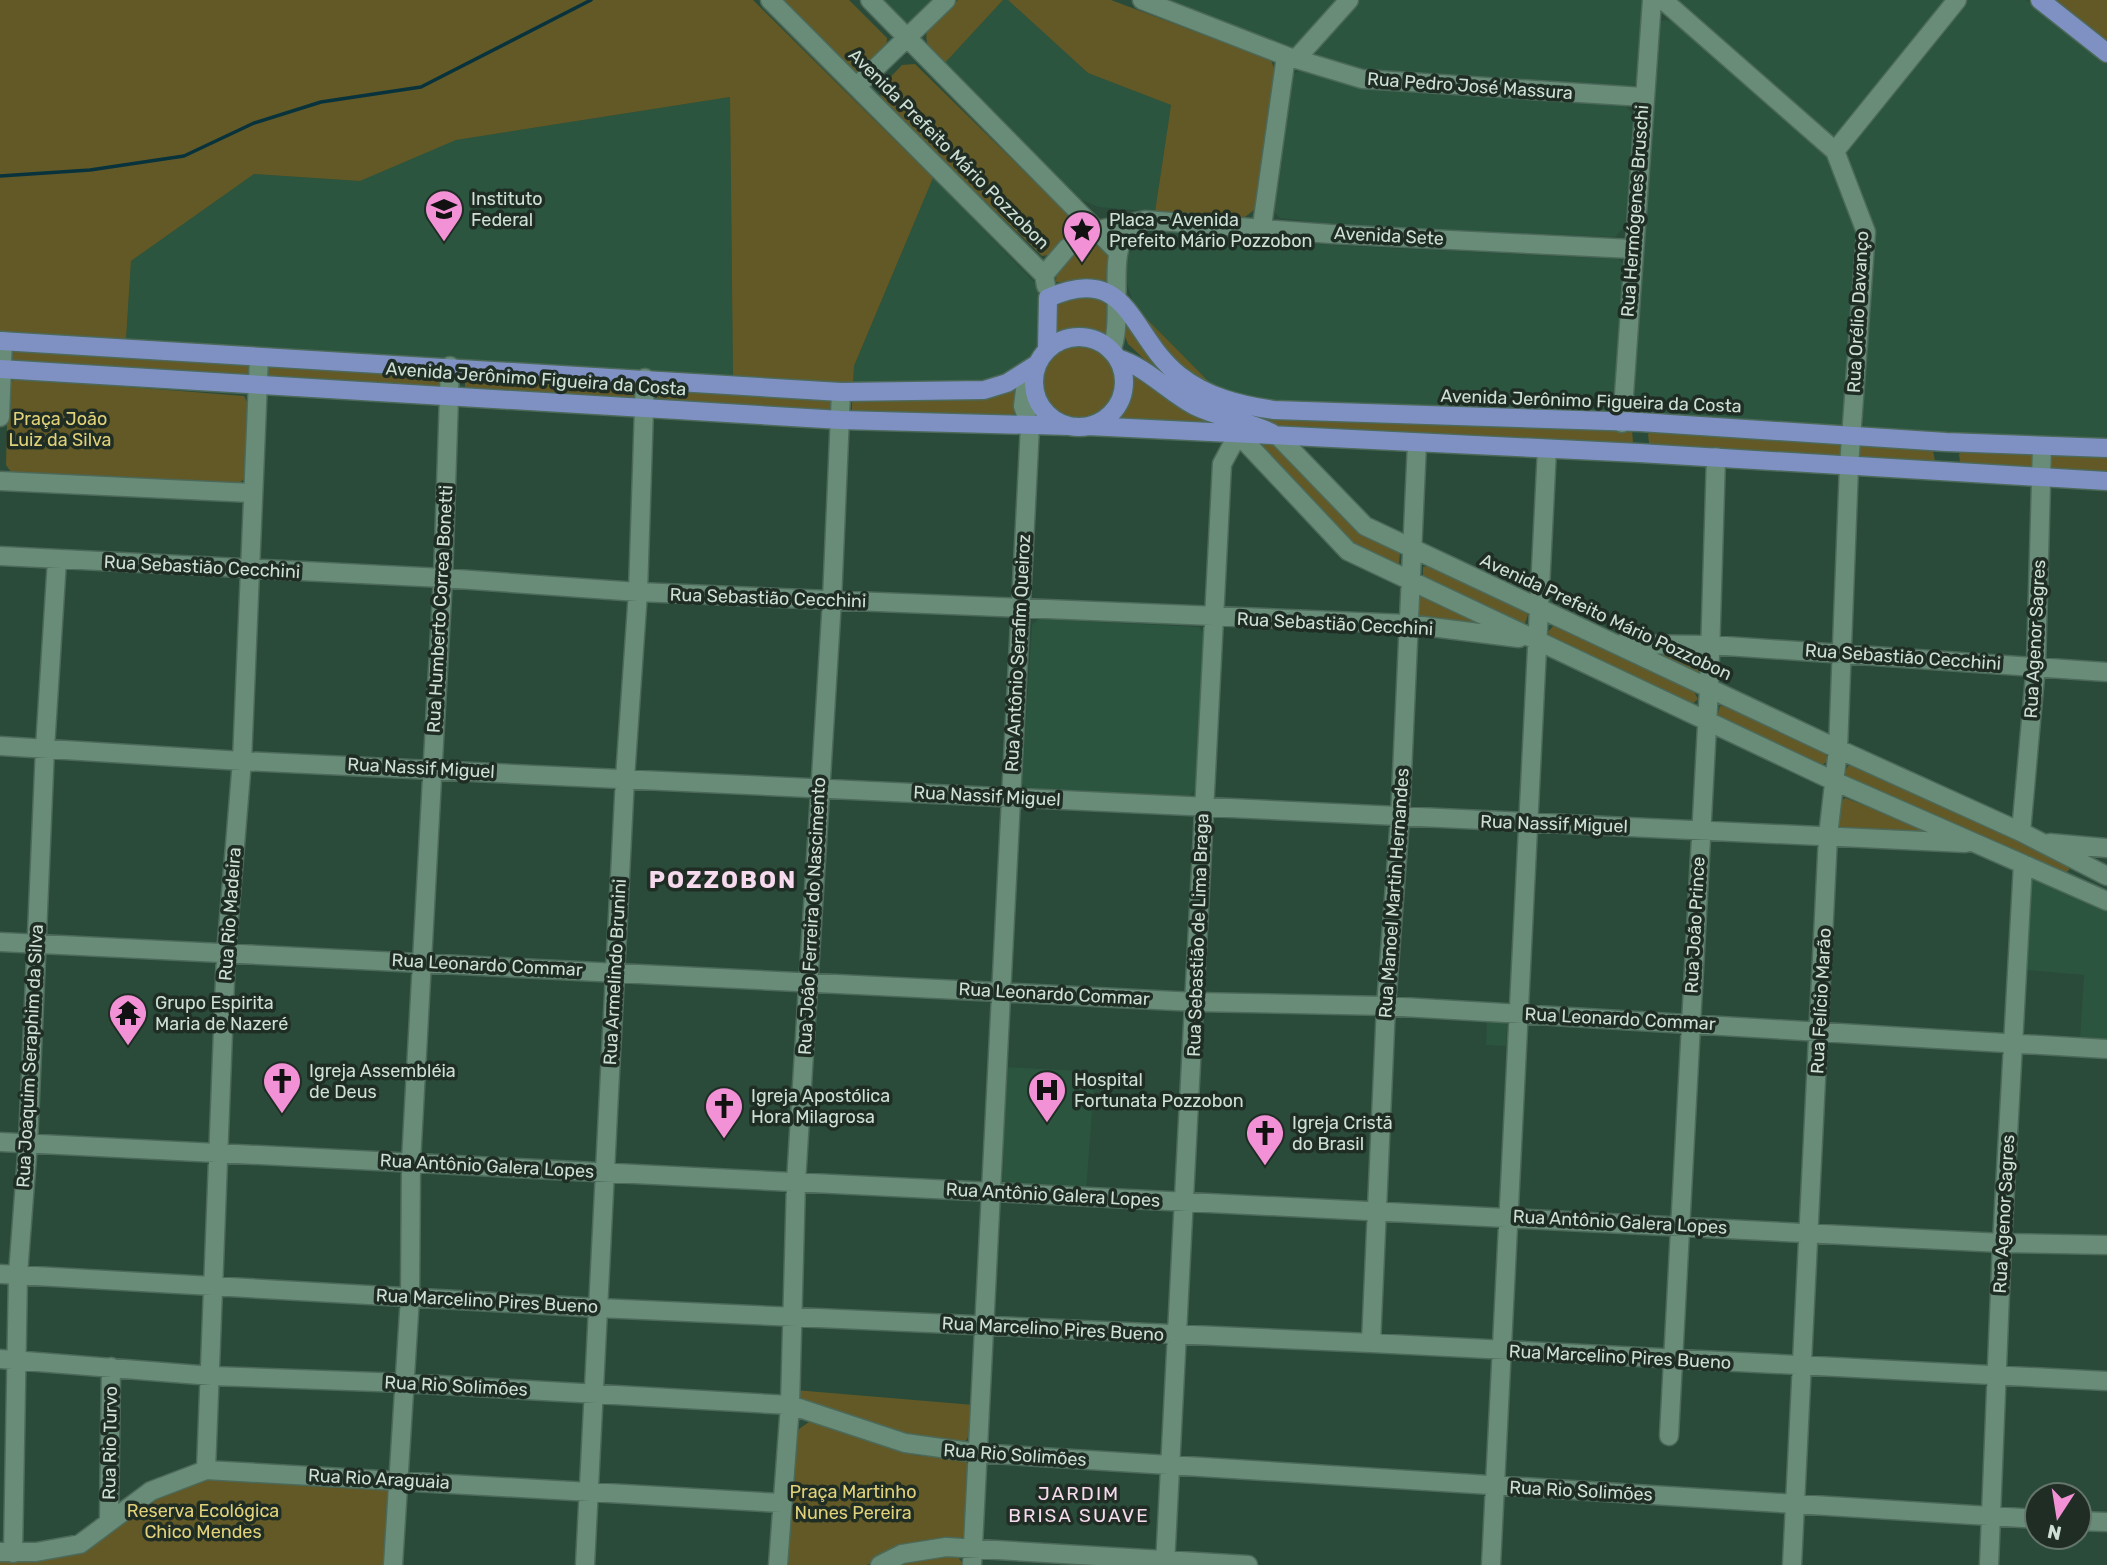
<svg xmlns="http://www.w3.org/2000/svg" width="2107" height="1565" viewBox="0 0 2107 1565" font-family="Rubik,sans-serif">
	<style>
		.built { fill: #2b553f }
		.green { fill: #625926 }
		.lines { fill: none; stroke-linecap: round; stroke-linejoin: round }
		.stream { stroke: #08333d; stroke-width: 3.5 }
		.minor-casing { stroke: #4c695a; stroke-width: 21 }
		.major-casing { stroke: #4c695a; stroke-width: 21 }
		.minor { stroke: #688c77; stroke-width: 18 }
		.major { stroke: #7f91c3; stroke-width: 18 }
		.labels { text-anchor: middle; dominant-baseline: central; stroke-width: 7; stroke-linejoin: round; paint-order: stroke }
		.street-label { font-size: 18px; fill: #cee0d5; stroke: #1f2d25 }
		.poi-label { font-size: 18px; fill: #cee0d5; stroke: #1f2d25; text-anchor: start }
		.park-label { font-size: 18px; fill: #e1d179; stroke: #1f2d25 }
		.neighbourhood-label { font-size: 19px; letter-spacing: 2px; fill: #f7daed; stroke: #1f2d25 }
		.district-label { font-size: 24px; font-weight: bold; letter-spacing: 2px; fill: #f7daed; stroke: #1f2d25 }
	</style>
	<rect width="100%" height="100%" fill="#2a4b39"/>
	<path class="built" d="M 877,0 L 936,0 L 915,20 L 905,23 Z
		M 1003,0 L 1008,0 L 1088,73 L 1171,105 L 1155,212 L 1099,207 L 1067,194 L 943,65 Z
		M 1164,0 L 1341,0 L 1300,45 L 1288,49 Z
		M 1360,0 L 1646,0 L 1638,82 L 1626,90 L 1389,74 L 1341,68 L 1316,54 L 1317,46 Z
		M 1674,0 L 1948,0 L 1838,139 L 1831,140 Z
		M 1964,0 L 2026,0 L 2107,64 L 2107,442 L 1873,430 L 1864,425 L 1860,418 L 1871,232 L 1843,151 Z
		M 1667,20 L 1678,24 L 1825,150 L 1859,231 L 1847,420 L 1840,428 L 1638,416 L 1630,400 L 1657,28 L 1661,21 Z
		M 1299,71 L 1362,87 L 1622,102 L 1636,118 L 1625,226 L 1615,237 L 1338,225 L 1280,218 L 1272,210 L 1290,76 Z
		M 730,97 L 733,377 L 257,350 L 126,339 L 131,261 L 254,174 L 360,181 L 455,140 Z
		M 933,178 L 1035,283 L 1040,298 L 1039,346 L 1030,364 L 995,384 L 853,385 L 854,366 Z
		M 1155,231 L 1329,245 L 1618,259 L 1625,265 L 1614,408 L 1609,415 L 1275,405 L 1219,392 L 1136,308 L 1132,299 L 1125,277 L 1129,253 Z
		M 1039,619 L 1199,627 L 1204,634 L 1196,788 L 1188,798 L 1031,791 L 1022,784 L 1032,625 Z
		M 2039,875 L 2107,910 L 2107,1041 L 2080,1040 L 2084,975 L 2025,970 L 2031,876 Z
		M 1487,1020 L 1502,1020 L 1507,1025 L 1506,1046 L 1486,1045 Z
		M 1005,1067 L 1095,1072 L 1086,1191 L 1008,1187 L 1003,1183 Z"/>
	<path class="green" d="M 0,0 L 753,0 L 933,178 L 854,366 L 853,385 L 733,377 L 730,97 L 456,140 L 360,181 L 254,174 L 131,261 L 126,339 L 0,333 Z
		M 777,0 L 849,0 L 887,38 L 886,53 L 865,73 L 850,73 Z
		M 958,0 L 1003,0 L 943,65 C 911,32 930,27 958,0 Z
		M 1008,0 L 1111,0 L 1271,60 L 1277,76 L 1259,206 L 1245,217 L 1155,212 L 1171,105 L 1088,73 Z
		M 2052,0 L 2107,0 L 2107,43 Z
		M 915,64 L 1077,223 C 1072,241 1062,254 1042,256 L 881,101 L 880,88 L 902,65 Z
		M 1093,243 C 1112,255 1112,265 1113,286 L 1056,282 C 1056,260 1075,249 1093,243 Z
		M 1084,293 L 1110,304 L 1106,341 L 1081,333 L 1056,337 L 1057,306 L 1060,298 Z
		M 1136,308 L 1219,392 L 1175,363 Z
		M 1125,316 L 1214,400 L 1632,430 L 1633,442 L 1624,447 L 1280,432 L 1182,394 L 1128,344 L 1124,334 Z
		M1042 382a38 38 0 1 1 76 0a38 38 0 1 1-76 0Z
		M 10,350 L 246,362 L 251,367 L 250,375 L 243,379 L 10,362 Z
		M 274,362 L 444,377 L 444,385 L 439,389 L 274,380 L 268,376 L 269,367 Z
		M 1133,375 L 1138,375 L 1237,425 L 1113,421 L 1127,401 L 1130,378 Z
		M 465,377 L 639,388 L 637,398 L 629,401 L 472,392 L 465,388 Z
		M 15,378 L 244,396 L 248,404 L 245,478 L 237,485 L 14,476 L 6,465 L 8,386 Z
		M 657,387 L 829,396 L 835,402 L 834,411 L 828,415 L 663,403 L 657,399 Z
		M 1017,387 L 1016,412 L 1013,415 L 859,416 L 852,412 L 852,403 L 857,398 L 972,399 Z
		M 1656,427 L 1839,441 L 1846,445 L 1839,461 L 1655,448 L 1649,443 L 1648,434 Z
		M 1863,442 L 1932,445 L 1935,461 L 1927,466 L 1863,463 L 1856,456 L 1856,448 Z
		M 1257,443 L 1271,443 L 1276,447 L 1363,534 L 1400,552 L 1399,563 L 1396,565 L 1346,541 Z
		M 1965,449 L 2033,450 L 2036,465 L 2031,471 L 1967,468 L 1960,462 L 1959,454 Z
		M 2056,453 L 2107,456 L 2107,476 L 2050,469 L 2049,459 Z
		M 1432,565 L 1524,610 L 1528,615 L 1525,623 L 1520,624 L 1423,579 L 1423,567 Z
		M 1421,595 L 1427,595 L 1497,626 L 1417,617 L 1416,599 Z
		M 1554,625 L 1693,690 L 1698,699 L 1691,705 L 1549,637 L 1548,632 Z
		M 1662,651 L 1700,655 L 1702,672 L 1695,675 L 1658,658 L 1658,653 Z
		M 1720,706 L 1728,707 L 1826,753 L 1828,761 L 1819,767 L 1717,717 Z
		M 1854,765 L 2064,859 L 2070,868 L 2066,874 L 1847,781 L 1845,771 L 1848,766 Z
		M 1845,798 L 1918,826 L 1922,831 L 1917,836 L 1843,832 L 1837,826 L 1839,803 Z
		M 795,1390 L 974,1405 L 972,1431 L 965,1442 C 925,1452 839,1413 798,1400 Z
		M 809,1422 L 821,1423 L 914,1455 L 964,1460 L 971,1467 L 966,1533 L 959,1541 L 900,1549 L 867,1565 L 786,1565 L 794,1437 L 799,1429 Z
		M 206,1476 L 385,1485 L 389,1490 L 385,1565 L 0,1565 L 0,1557 L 66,1553 L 153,1495 Z
		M 927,1555 L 957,1556 L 964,1565 L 896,1565 Z"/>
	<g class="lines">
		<path class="stream" d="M 0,176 L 90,170 L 184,156 L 254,123 L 321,102 L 421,87 L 591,0"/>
		<defs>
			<path id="minor" d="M 770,0 L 1044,275 L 1046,286
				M 870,0 L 1118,252
				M 1142,0 L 1286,56 L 1362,79 L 1643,97
				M 1663,0 L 1835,151 L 1866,232 L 1849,466 L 1838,749 L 1828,836 L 1792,1565
				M 1296,59 L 1349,0
				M 857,86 L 946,0
				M 1835,151 L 1957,0
				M 1262,226 L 1286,56
				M 1044,275 L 1067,248 L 1098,230 L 1145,220 L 1331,234 L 1632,249
				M 1111,351 C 1125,319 1106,253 1128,231 C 1131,227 1138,224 1142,222
				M 0,417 L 3,341
				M 1622,423 L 1652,0
				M 1278,436 L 1365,526 L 1838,749 L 2021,832 L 2107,876
				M 0,481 L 252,493
				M 0,556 L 443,578 L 638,592 L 1407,624 L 1519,638
				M 1621,644 L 1711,645 L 2107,672
				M 0,746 L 242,761 L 1965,843
				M 2021,832 L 2036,665 L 2042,446
				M 2050,843 L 2107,848
				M 0,942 L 1196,1002 L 1386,1006 L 2107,1049
				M 0,1142 L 2002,1243 L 2107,1245
				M 0,1274 L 599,1308 L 1371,1343 L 2107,1381
				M 1371,1343 L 1386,1006 L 1400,818 L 1417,443
				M 0,1359 L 212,1376 L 405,1383 L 790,1405 L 905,1443 L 977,1453 L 2037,1519
				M 1669,1436 L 1709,688 L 1716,457
				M 206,1470 L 226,954 L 242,761 L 259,357
				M 109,1519 L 111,1367
				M 2079,1521 L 2107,1522
				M 0,1552 L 36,1552 L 80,1544 L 151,1491 L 206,1470 L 781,1503
				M 13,1553 L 18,1274 L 28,1143 L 45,748 L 57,560
				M 393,1565 L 410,1297 L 411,1162 L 443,578 L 450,366
				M 585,1565 L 625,778 L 638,592 L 645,378
				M 778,1565 L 790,1405 L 796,1182 L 832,600 L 841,392
				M 880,1565 L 902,1554 L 946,1547 L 1248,1565
				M 972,1565 L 1030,426 L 1023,406 L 1026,382 L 1034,375
				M 1165,1565 L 1222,464 L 1238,434 L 1348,551 L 1834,781 L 2107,901
				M 1491,1565 L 1547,449
				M 1989,1565 L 2002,1243 L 2023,864"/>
			<path id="major" d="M 2040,0 L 2107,53
				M1034 382a45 45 0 1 1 90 0a45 45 0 1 1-90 0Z
				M 0,341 L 841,392 L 984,390 L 1007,383 L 1037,364
				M 1047,350 L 1048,298 C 1130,261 1130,337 1179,375 C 1207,397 1239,405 1274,410 L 1640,422 L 1946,442 L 2107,448
				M 1117,358 C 1147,367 1168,392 1195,406 C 1219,418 1248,421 1272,433
				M 0,369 L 841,420 L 1070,426
				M 1088,426 L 1639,453 L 2107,481"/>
		</defs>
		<use href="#minor" class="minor-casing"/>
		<use href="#major" class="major-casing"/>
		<use href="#minor" class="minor"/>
		<use href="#major" class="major"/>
	</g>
	<defs>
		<symbol id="university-pin" viewBox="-11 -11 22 30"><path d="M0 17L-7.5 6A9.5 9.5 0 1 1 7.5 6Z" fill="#f391d6" stroke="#1f2d25"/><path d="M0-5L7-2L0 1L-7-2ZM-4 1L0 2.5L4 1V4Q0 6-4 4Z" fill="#111"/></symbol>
		<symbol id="sight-pin" viewBox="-11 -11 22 30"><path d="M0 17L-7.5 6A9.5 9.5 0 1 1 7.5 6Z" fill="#f391d6" stroke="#1f2d25"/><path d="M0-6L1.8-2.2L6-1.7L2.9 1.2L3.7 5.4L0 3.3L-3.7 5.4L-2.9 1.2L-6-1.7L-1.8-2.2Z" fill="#111"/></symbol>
		<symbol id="temple-pin" viewBox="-11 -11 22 30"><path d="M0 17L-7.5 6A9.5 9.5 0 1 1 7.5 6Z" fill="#f391d6" stroke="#1f2d25"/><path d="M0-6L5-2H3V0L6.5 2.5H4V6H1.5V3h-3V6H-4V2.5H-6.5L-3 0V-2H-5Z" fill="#111"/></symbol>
		<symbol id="church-pin" viewBox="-11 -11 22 30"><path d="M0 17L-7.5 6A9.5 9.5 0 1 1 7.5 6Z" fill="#f391d6" stroke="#1f2d25"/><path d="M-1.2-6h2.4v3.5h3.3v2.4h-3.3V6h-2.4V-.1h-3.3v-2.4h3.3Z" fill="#111"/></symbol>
		<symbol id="hospital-pin" viewBox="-11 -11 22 30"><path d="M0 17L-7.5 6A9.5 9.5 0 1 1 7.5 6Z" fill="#f391d6" stroke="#1f2d25"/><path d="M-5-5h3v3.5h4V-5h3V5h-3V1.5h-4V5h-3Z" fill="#111"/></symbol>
	</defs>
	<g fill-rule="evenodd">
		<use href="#university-pin" x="422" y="187" width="44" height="60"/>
		<use href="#sight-pin" x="1060" y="208" width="44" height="60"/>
		<use href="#temple-pin" x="106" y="991" width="44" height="60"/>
		<use href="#church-pin" x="260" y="1059" width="44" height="60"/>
		<use href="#hospital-pin" x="1025" y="1068" width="44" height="60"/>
		<use href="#church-pin" x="702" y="1084" width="44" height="60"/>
		<use href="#church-pin" x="1243" y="1111" width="44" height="60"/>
	</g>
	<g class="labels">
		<g class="street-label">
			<text transform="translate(1470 86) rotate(4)">Rua Pedro José Massura</text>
			<text transform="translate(949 149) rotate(45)">Avenida Prefeito Mário Pozzobon</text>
			<text transform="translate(1635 211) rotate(-86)">Rua Hermógenes Bruschi</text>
			<text transform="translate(1389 236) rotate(3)">Avenida Sete</text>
			<text transform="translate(1858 312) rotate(-87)">Rua Orélio Davanço</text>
			<text transform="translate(536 379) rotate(4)">Avenida Jerônimo Figueira da Costa</text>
			<text transform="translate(1591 401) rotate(2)">Avenida Jerônimo Figueira da Costa</text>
			<text transform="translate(202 567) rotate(3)">Rua Sebastião Cecchini</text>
			<text transform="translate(768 598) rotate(2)">Rua Sebastião Cecchini</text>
			<text transform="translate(440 609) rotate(-87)">Rua Humberto Correa Bonetti</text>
			<text transform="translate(1606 617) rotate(25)">Avenida Prefeito Mário Pozzobon</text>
			<text transform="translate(1335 624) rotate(3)">Rua Sebastião Cecchini</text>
			<text transform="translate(2035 639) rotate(-87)">Rua Agenor Sagres</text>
			<text transform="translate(1018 653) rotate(-87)">Rua Antônio Serafim Queiroz</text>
			<text transform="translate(1903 657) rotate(4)">Rua Sebastião Cecchini</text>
			<text transform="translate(421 768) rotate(3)">Rua Nassif Miguel</text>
			<text transform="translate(987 796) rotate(3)">Rua Nassif Miguel</text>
			<text transform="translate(1554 824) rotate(2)">Rua Nassif Miguel</text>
			<text transform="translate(1394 893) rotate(-86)">Rua Manoel Martin Hernandes</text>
			<text transform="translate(230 914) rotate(-86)">Rua Rio Madeira</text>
			<text transform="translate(812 916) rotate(-87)">Rua João Ferreira do Nascimento</text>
			<text transform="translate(1695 925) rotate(-87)">Rua João Prince</text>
			<text transform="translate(1198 935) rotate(-88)">Rua Sebastião de Lima Braga</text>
			<text transform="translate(487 965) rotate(3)">Rua Leonardo Commar</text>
			<text transform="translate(615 972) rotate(-87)">Rua Armelindo Brunini</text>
			<text transform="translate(1054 994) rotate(3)">Rua Leonardo Commar</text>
			<text transform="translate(1821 1001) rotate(-87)">Rua Felício Marão</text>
			<text transform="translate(1620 1019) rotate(3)">Rua Leonardo Commar</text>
			<text transform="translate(30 1056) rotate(-87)">Rua Joaquim Seraphim da Silva</text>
			<text transform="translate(487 1166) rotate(3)">Rua Antônio Galera Lopes</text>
			<text transform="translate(1053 1195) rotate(3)">Rua Antônio Galera Lopes</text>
			<text transform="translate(2004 1214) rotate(-87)">Rua Agenor Sagres</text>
			<text transform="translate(1620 1222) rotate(3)">Rua Antônio Galera Lopes</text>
			<text transform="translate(487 1301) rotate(3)">Rua Marcelino Pires Bueno</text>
			<text transform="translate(1053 1329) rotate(3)">Rua Marcelino Pires Bueno</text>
			<text transform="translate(1620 1357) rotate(3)">Rua Marcelino Pires Bueno</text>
			<text transform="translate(456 1386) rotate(3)">Rua Rio Solimões</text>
			<text transform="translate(110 1443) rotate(-89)">Rua Rio Turvo</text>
			<text transform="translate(1015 1455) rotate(4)">Rua Rio Solimões</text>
			<text transform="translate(379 1479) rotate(3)">Rua Rio Araguaia</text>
			<text transform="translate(1581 1491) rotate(3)">Rua Rio Solimões</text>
		</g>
		<g class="poi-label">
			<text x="471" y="199">Instituto<tspan x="471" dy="21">Federal</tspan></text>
			<text x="1109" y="220">Placa - Avenida<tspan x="1109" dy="21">Prefeito Mário Pozzobon</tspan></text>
			<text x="155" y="1003">Grupo Espirita<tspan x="155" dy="21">Maria de Nazeré</tspan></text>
			<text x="309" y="1071">Igreja Assembléia<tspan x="309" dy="21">de Deus</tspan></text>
			<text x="1074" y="1080">Hospital<tspan x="1074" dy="21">Fortunata Pozzobon</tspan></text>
			<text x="751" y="1096">Igreja Apostólica<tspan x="751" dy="21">Hora Milagrosa</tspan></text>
			<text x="1292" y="1123">Igreja Cristã<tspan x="1292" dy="21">do Brasil</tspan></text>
		</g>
		<g class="park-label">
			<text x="60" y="419">Praça João<tspan x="60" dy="21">Luiz da Silva</tspan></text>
			<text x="853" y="1492">Praça Martinho<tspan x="853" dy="21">Nunes Pereira</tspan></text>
			<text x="203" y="1511">Reserva Ecológica<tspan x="203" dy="21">Chico Mendes</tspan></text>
		</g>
		<g class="neighbourhood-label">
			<text x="1079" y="1493">JARDIM<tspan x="1079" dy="22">BRISA SUAVE</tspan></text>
		</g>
		<g class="district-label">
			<text x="723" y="880">POZZOBON</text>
		</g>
	</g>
	<g transform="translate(2058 1516) rotate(192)"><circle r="33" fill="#1f2d25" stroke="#65756b" stroke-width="2"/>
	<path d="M0-5L12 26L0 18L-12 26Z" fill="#f391d6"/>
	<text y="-10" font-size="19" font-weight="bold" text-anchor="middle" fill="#cee0d5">N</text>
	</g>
</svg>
